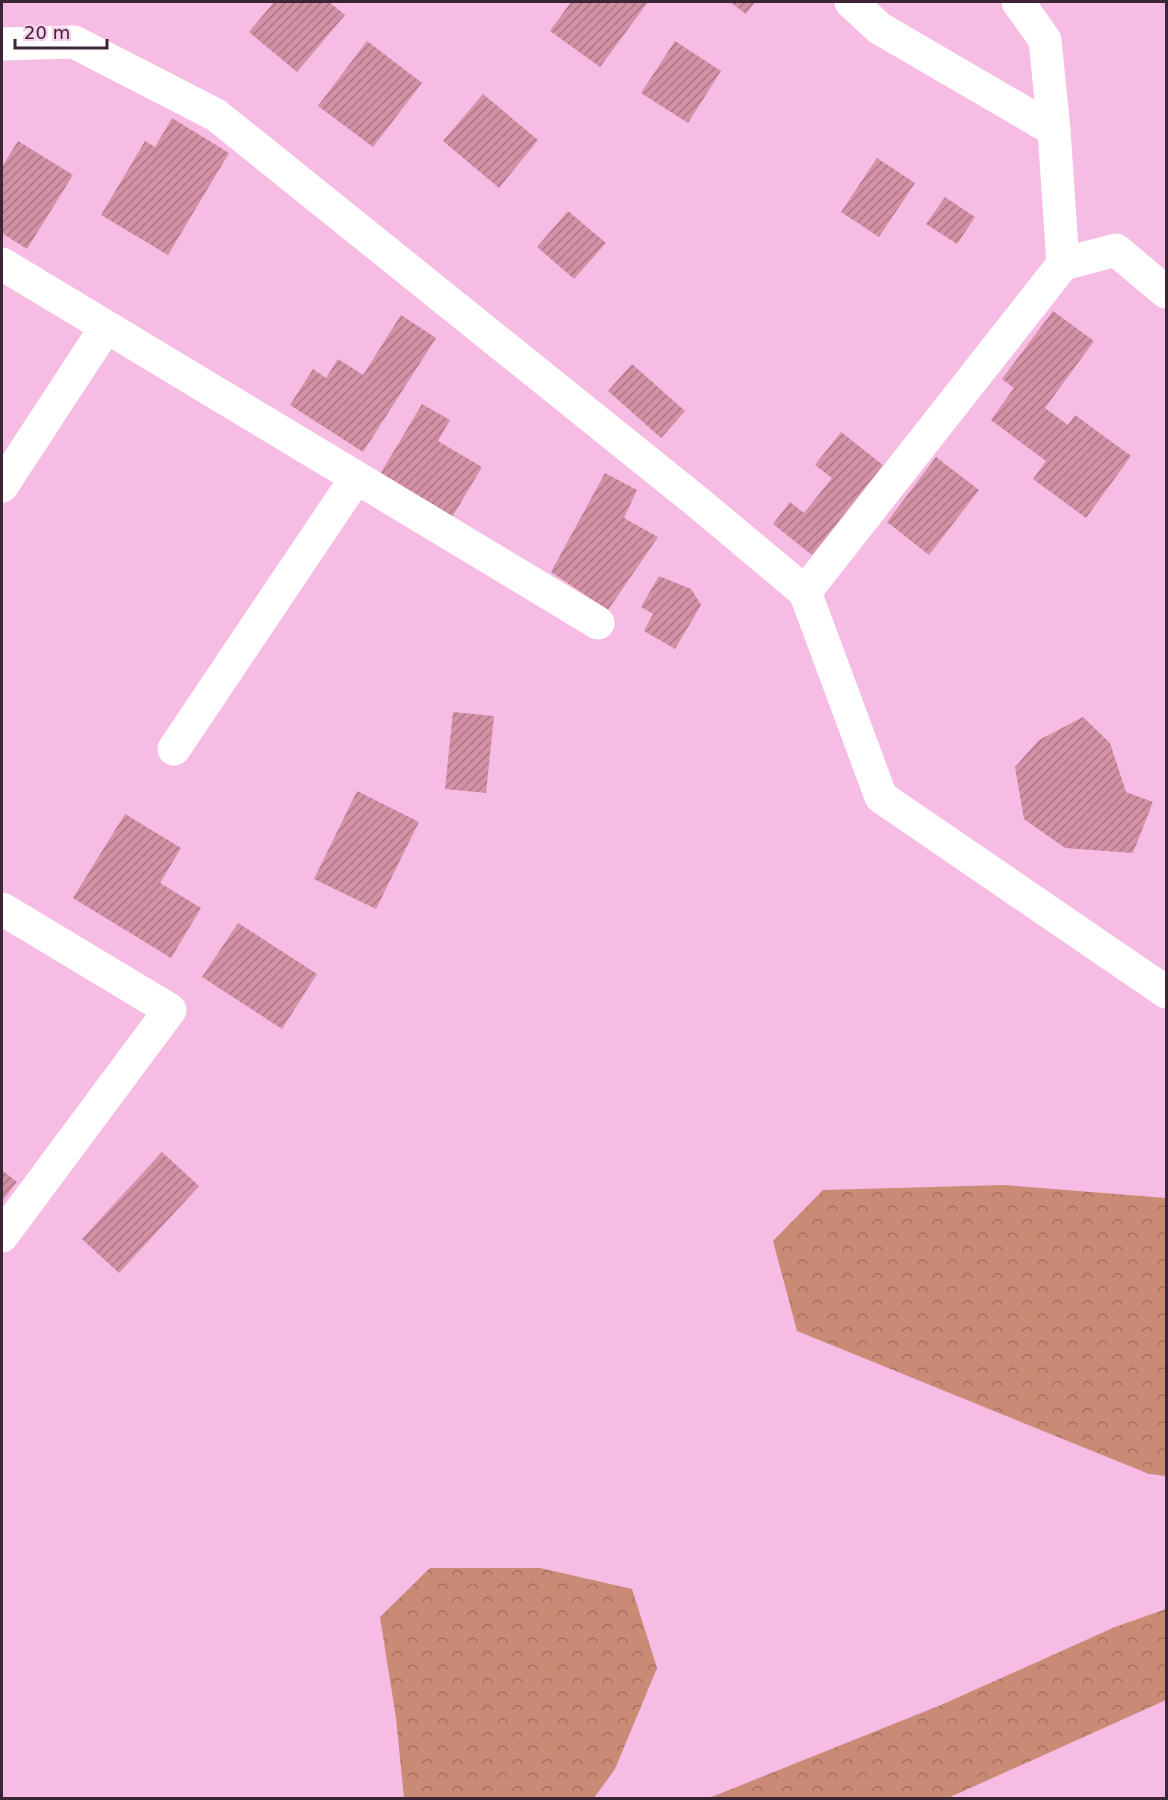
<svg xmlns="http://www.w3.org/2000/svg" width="1168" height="1800" viewBox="0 0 1168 1800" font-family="'DejaVu Sans',sans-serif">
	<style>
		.forest { fill: url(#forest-crowns) }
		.building { fill: url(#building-hatch) }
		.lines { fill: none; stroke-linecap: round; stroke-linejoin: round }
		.minor { stroke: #fff; stroke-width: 33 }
	</style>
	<defs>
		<pattern id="forest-crowns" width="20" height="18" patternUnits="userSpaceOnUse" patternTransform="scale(1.5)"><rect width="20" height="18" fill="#c98a76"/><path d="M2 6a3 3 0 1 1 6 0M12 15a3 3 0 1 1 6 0" fill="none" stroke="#a47162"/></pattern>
		<pattern id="building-hatch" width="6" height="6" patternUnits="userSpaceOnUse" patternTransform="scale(1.5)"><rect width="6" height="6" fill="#d391a6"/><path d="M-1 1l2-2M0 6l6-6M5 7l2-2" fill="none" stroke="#ac7688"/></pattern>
	</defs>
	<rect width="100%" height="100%" fill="#f6bce3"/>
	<path class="forest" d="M 1004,1185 L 1166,1198 L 1166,1476 L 1149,1474 L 797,1331 L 773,1241 L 823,1190 Z
		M 430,1568 L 540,1568 L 632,1589 L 657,1668 L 615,1769 L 594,1798 L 404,1798 L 396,1718 L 380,1617 Z
		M 1166,1609 L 1166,1700 L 948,1798 L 709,1798 L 941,1705 L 1115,1627 Z"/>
	<path class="building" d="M 274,2 L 329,2 L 345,15 L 297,72 L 249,32 Z
		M 571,2 L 648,2 L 600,67 L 550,31 Z
		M 730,2 L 755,2 L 746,14 Z
		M 367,41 L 422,83 L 373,147 L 318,106 Z
		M 675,41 L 721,71 L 688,123 L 641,93 Z
		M 483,94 L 538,140 L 499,188 L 443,141 Z
		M 172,118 L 229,153 L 168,255 L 101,215 L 145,141 L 155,147 Z
		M 18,141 L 73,175 L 27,249 L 2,233 L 2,167 Z
		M 877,158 L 915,183 L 879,237 L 841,212 Z
		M 945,197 L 975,217 L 957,244 L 926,224 Z
		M 568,211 L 606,243 L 574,279 L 537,247 Z
		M 1053,311 L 1094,341 L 1045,408 L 1068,425 L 1075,415 L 1131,456 L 1086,518 L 1033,479 L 1046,461 L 991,420 L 1014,388 L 1002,379 Z
		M 401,315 L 436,338 L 363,452 L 290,405 L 313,369 L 326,378 L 338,359 L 363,375 Z
		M 632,364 L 685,411 L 661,438 L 608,391 Z
		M 422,404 L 450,420 L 438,441 L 482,467 L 451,519 L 379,476 Z
		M 841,432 L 883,465 L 812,555 L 773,524 L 790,502 L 804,513 L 832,478 L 815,465 Z
		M 936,457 L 979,490 L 929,555 L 887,522 Z
		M 605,473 L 637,490 L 624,518 L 658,537 L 608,610 L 551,572 Z
		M 659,576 L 691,589 L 701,605 L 675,649 L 644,631 L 653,614 L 641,607 Z
		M 453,712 L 494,716 L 486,793 L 445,789 Z
		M 1083,717 L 1110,743 L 1126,792 L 1153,802 L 1133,853 L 1065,848 L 1024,819 L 1015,767 L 1039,740 Z
		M 357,791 L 419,822 L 376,909 L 314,879 Z
		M 125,814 L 181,848 L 160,883 L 201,908 L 171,958 L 73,898 Z
		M 238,923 L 317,974 L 282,1029 L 202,977 Z
		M 162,1152 L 199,1186 L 119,1273 L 82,1239 Z
		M 2,1170 L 17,1182 L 2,1201 Z"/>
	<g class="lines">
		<path class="minor" d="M 851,2 L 879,28 L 1054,130 L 1063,264 L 1116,250 L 1166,292
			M 1018,2 L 1045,40 L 1054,130
			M 2,44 L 74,42 L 216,115 L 695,500 L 805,592 L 881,797 L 1166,992
			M 2,264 L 598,623
			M 2,486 L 106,327
			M 805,592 L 1063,264
			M 174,749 L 356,478
			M 2,909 L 170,1010 L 2,1236"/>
	</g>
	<rect width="1168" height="1800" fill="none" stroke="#3c2635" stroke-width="6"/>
	<path d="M15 39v9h92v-9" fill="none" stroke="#3c2635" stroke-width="3"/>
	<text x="24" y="39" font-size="18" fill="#3c2635" stroke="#fcceed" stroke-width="4.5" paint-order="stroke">20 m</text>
</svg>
